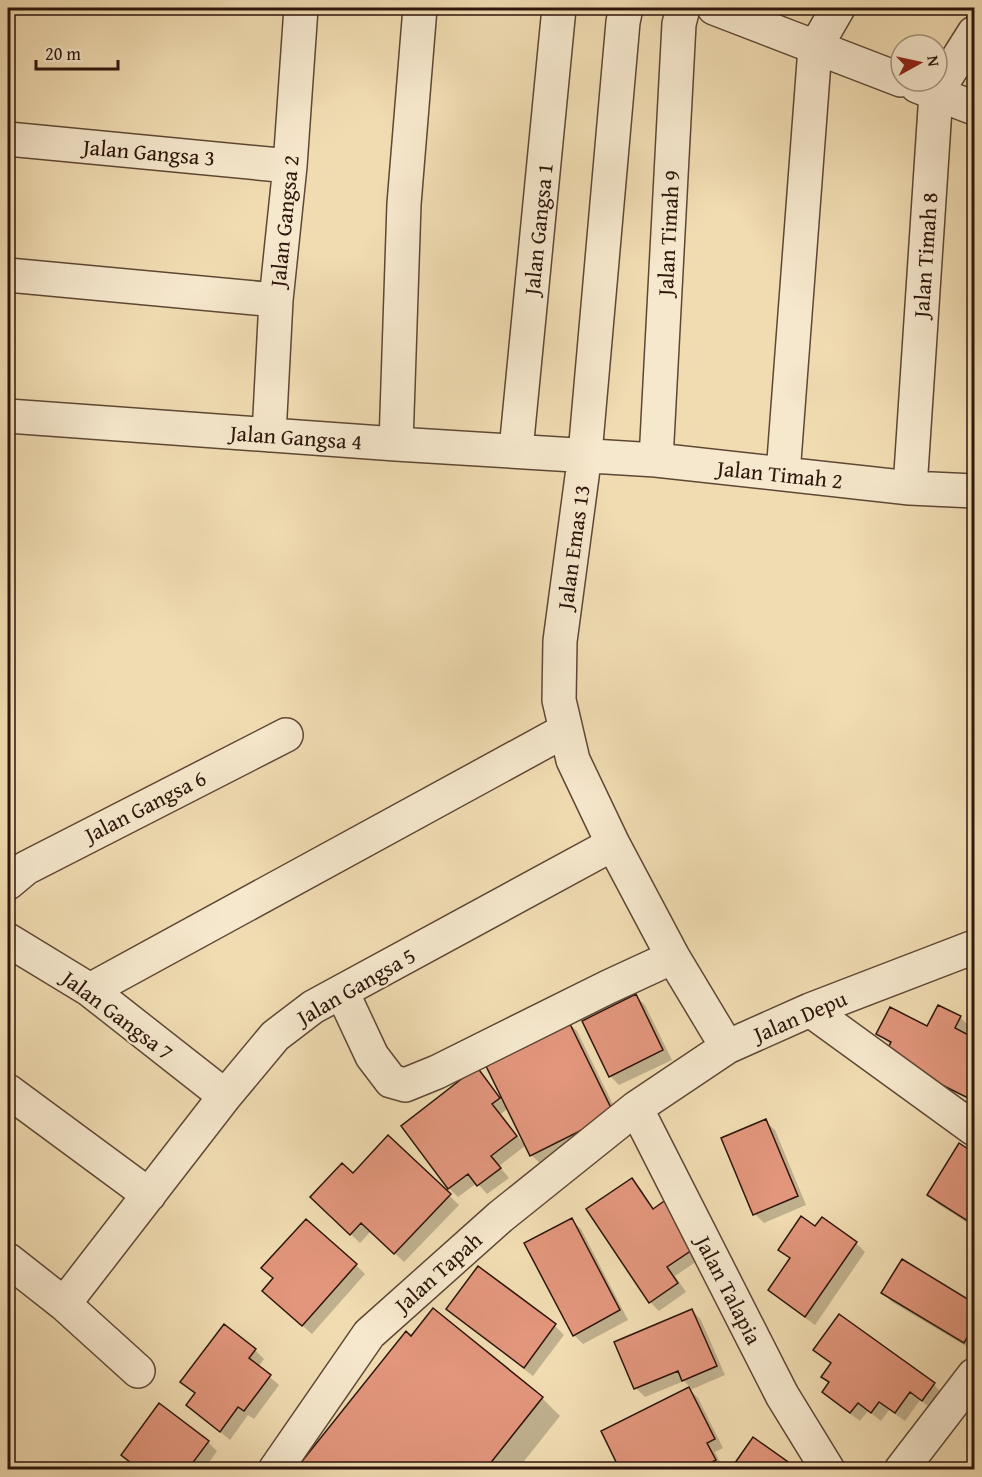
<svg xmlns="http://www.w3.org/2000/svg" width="982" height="1477" viewBox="0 0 982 1477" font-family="'Gentium Book Plus',serif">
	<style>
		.shadow { fill: #0003 }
		.building { fill: #e2967c; stroke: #2d150b; stroke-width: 1.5 }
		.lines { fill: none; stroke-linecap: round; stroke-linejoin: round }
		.minor-casing { stroke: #5e4735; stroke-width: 36 }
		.minor { stroke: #f6e8cd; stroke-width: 33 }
		.labels { text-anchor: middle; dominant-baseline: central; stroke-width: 4.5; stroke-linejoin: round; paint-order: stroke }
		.street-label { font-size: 22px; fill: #2d150b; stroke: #f6e8cd }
	</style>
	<rect width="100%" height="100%" fill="#f1dcb2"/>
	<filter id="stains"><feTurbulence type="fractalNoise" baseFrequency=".00333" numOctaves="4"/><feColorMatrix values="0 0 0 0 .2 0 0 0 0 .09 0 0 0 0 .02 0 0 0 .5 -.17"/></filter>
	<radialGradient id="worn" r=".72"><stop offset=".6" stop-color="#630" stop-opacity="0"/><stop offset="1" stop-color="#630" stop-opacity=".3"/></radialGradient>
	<path class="shadow" d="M 636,996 L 645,1005 L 672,1060 L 619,1085 L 610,1076 Z
		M 960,1017 L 969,1026 L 965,1035 L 974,1039 L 974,1100 L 894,1059 L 894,1063 L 974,1105 L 895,1064 L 891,1045 L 878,1034 L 928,1028 Z
		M 568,1022 L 577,1031 L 622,1123 L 541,1164 L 531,1155 L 508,1108 L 501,1114 L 525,1146 L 499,1166 L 509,1178 L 487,1194 L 477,1183 L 458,1197 L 449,1188 L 403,1126 L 477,1069 L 504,1103 Z
		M 765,1121 L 775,1130 L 806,1205 L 764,1223 L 755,1214 Z
		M 389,1137 L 459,1205 L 404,1262 L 371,1231 L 360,1243 L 312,1197 L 353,1176 Z
		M 960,1145 L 974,1154 L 974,1227 L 938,1204 L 929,1195 Z
		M 631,1180 L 641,1189 L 654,1210 L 706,1255 L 675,1276 L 686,1292 L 659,1311 L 650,1302 Z
		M 572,1220 L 581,1229 L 628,1320 L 583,1344 L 574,1335 Z
		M 816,1228 L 856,1243 L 865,1252 L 815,1325 L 779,1299 L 770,1290 L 791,1260 L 780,1249 Z
		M 902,1261 L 974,1305 L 974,1351 L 892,1302 L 883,1292 Z
		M 356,1265 L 365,1274 L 312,1334 L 273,1300 Z
		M 448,1309 L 555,1326 L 564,1335 L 533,1376 L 457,1318 Z
		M 692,1310 L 701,1320 L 725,1375 L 690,1390 L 698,1398 L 723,1448 L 715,1452 L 724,1470 L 621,1470 L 603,1432 L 691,1388 L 684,1381 L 645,1397 L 636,1388 Z
		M 840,1316 L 934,1385 L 943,1394 L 932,1409 L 920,1400 L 905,1421 L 889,1410 L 881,1421 L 868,1411 L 860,1421 L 833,1401 L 824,1392 L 830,1383 L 823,1377 L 832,1365 L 815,1350 Z
		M 411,1338 L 542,1398 L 560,1416 L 517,1470 L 297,1470 Z
		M 255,1350 L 264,1359 L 258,1367 L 279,1385 L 254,1419 L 248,1415 L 230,1440 L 188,1405 L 196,1395 L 182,1382 Z
		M 208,1442 L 217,1451 L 204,1470 L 139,1470 L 123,1455 Z"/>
	<path class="building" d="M 636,994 L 663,1050 L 609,1077 L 582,1021 Z
		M 938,1005 L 961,1016 L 955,1028 L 974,1038 L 974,1101 L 884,1056 L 891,1042 L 876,1034 L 890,1007 L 927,1026 Z
		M 568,1020 L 614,1114 L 530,1156 L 484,1062 Z
		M 477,1067 L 500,1098 L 492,1104 L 517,1136 L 491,1156 L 501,1168 L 477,1186 L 468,1174 L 448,1189 L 401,1126 Z
		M 766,1119 L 798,1196 L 753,1215 L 721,1138 Z
		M 388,1135 L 451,1194 L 394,1254 L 361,1223 L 350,1235 L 310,1197 L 342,1163 L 353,1173 Z
		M 959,1143 L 974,1153 L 974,1225 L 927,1195 Z
		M 632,1178 L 653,1209 L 667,1199 L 698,1246 L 667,1267 L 678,1283 L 649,1303 L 586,1209 Z
		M 801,1216 L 815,1226 L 822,1217 L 857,1242 L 805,1317 L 768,1290 L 790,1258 L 778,1250 Z
		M 572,1218 L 620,1310 L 573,1336 L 524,1243 Z
		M 306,1219 L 357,1264 L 302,1326 L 262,1291 L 273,1278 L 261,1268 Z
		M 902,1259 L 974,1303 L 974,1326 L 964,1343 L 881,1293 Z
		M 478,1266 L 556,1324 L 524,1368 L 446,1309 Z
		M 433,1308 L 543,1397 L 485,1470 L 295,1470 L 406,1331 L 411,1336 Z
		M 692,1309 L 717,1366 L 682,1381 L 678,1371 L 634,1389 L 614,1342 Z
		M 839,1314 L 935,1383 L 922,1401 L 910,1392 L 895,1413 L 879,1402 L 871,1413 L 858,1403 L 850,1413 L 822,1392 L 829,1382 L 821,1377 L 831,1363 L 813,1350 Z
		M 224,1324 L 256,1349 L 249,1358 L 271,1375 L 244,1411 L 238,1407 L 220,1432 L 186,1405 L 195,1393 L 180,1382 Z
		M 689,1387 L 715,1439 L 707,1443 L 716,1460 L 697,1470 L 620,1470 L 601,1431 Z
		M 159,1403 L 209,1441 L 191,1465 L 198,1470 L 140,1470 L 121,1455 Z
		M 753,1437 L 798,1469 L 798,1470 L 730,1470 Z"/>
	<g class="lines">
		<defs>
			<path id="minor" d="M 626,8 L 623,22 L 585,454 L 560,641 L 559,700 L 573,760 L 613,844 L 673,957 L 727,1047
				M 714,8 L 901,80
				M 917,86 L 974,108
				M 8,139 L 290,166
				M 8,275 L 276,300
				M 8,416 L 396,444 L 656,460 L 910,488 L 974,491
				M 269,435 L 276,300 L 290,166 L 301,8
				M 396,444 L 404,204 L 420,8
				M 516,450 L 559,8
				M 656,460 L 679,24 L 683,8
				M 783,474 L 815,48 L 838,8
				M 910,488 L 936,93 L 974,33
				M 8,883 L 26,868 L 286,735
				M 8,940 L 90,990 L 225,1096
				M 90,990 L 566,730
				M 342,992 L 372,1056 L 391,1081 L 405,1085 L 437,1072 L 608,987 L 673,957
				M 810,1010 L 974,1129
				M 8,1091 L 149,1195
				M 636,1108 L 782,1395 L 828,1470
				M 8,1260 L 64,1304 L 138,1371
				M 64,1304 L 225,1096 L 275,1036 L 313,1007 L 613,844
				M 275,1470 L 369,1334 L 500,1217 L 636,1108 L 727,1047 L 810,1010 L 974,947
				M 901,1470 L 974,1375"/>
		</defs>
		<use href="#minor" class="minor-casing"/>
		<use href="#minor" class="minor"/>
	</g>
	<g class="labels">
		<g class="street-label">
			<text transform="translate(149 152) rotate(5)">Jalan Gangsa 3</text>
			<text transform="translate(284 221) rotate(-84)">Jalan Gangsa 2</text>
			<text transform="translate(538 229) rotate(-84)">Jalan Gangsa 1</text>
			<text transform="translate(668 233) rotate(-87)">Jalan Timah 9</text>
			<text transform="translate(925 255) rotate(-86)">Jalan Timah 8</text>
			<text transform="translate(296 437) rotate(4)">Jalan Gangsa 4</text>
			<text transform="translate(780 474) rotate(6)">Jalan Timah 2</text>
			<text transform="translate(573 547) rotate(-82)">Jalan Emas 13</text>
			<text transform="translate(145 806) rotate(-27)">Jalan Gangsa 6</text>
			<text transform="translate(356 986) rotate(-30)">Jalan Gangsa 5</text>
			<text transform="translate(118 1015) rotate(37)">Jalan Gangsa 7</text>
			<text transform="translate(800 1016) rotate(-23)">Jalan Depu</text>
			<text transform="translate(438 1272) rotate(-42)">Jalan Tapah</text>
			<text transform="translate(729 1290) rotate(63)">Jalan Talapia</text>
		</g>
	</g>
	<rect width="982" height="1477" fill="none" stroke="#f1dcb2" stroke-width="30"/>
	<rect x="9" y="9" width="964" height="1459" fill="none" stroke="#2d150b" stroke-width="3"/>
	<rect x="15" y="15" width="952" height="1447" fill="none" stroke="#2d150b" stroke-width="1.5"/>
	<g transform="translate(919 63) rotate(82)"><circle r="28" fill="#f6e8cd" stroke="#a6947f" stroke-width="1.5"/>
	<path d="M0-4.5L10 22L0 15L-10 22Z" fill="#8f2418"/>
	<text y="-9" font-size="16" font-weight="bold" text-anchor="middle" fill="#2d150b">N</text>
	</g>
	<path d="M36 60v9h82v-9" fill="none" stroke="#2d150b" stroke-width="3"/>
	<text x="45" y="60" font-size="18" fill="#2d150b" stroke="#f6e8cd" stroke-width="4.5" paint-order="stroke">20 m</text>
	<rect width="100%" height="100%" filter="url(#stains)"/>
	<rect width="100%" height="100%" fill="url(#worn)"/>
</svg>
